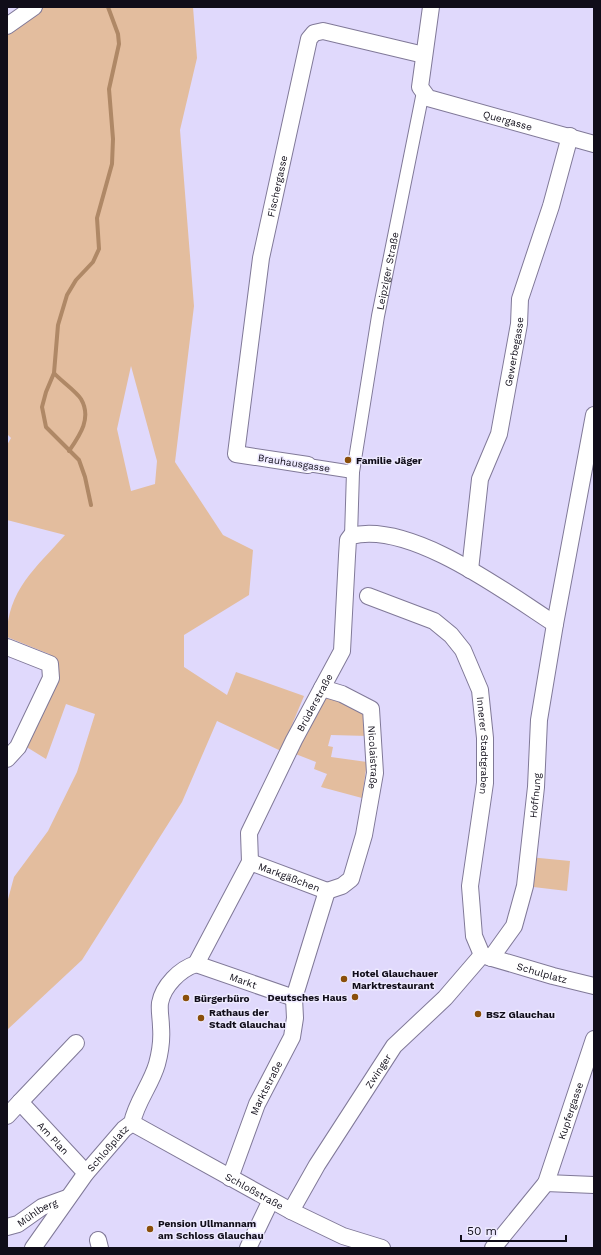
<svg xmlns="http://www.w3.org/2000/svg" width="601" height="1255" viewBox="0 0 601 1255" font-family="'Work Sans',sans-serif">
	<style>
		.green { fill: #e3bd9e; fill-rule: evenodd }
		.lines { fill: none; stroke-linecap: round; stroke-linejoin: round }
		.stream { stroke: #af8866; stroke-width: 4 }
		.pedestrian-casing { stroke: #807998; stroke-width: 14 }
		.minor-casing { stroke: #807998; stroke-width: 18 }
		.pedestrian { stroke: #fff; stroke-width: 12 }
		.minor { stroke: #fff; stroke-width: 16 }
		.poi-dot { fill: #8a4f0a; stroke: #ede9fe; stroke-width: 1.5 }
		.labels { text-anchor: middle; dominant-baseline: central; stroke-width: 3; stroke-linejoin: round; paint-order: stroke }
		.street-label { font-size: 10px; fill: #100d19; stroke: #ede9fe }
		.poi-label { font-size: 10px; font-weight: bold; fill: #100d19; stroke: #ede9fe; text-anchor: start }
	</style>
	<rect width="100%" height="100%" fill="#e0d9fc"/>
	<path class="green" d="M 34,7 L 193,7 L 197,58 L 180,130 L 194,306 L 175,462 L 223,535 L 253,550 L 249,595 L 184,635 L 184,667 L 227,695 L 236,672 L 304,696 L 281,751 L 217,721 L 182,802 L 82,960 L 7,1030 L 7,903 L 14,877 L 48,831 L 77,772 L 95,714 L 66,704 L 46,759 L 25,746 L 55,659 L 49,654 L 7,637 C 7,590 36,568 65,535 L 7,520 L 7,445 L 11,438 L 7,434 L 7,26 ZM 131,366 L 157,461 L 155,484 L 131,491 L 117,429 Z
		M 323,696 L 365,709 L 368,736 L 331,735 L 328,746 L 333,747 L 331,757 L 367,762 L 362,798 L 321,787 L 327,774 L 314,769 L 316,762 L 293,753 Z
		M 529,857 L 570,861 L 567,891 L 525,886 Z"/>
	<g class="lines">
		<path class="stream" d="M 54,373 C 61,381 76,391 81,399 C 92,418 80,435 69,451
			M 91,505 L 85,477 L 79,460 L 46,427 L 42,407 L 46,392 L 54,373 L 58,325 L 67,295 L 76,280 L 93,262 L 99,249 L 97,218 L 112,164 L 113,139 L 109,89 L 119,44 L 118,34 L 108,7"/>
		<defs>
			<g id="pedestrian">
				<path d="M 308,465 L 353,472"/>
				<path id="s1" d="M 351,536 L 353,472 L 378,316 L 423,92"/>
			</g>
			<g id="minor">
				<path id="s2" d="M 431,7 L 420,87 L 428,98 L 594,144"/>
				<path d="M 7,26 L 34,7"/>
				<path id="s3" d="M 308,465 L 236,454 L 261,258 L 309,39 L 314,33 L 323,31 L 424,55"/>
				<path id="s4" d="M 470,570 L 480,479 L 499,434 L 519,324 L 520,299 L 551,206 L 570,136"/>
				<path id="s5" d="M 368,596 L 434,621 L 451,635 L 463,650 L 480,690 L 485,738 L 485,783 L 470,886 L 474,936 L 482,955"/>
				<path d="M 7,647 L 50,664 L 51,678 L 18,747 L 7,759"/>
				<path id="s6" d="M 322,688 L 342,694 L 371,709 L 375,773 L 364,835 L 351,879 L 342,886 L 327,891"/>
				<path id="s7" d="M 250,862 L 249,833 L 294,740 L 342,651 L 347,556 L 348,540 L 351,536 C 410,520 507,593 555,624"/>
				<path id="s8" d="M 250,862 L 327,891"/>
				<path id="s9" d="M 491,958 L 514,926 L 525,886 L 536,787 L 539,720 L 555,624 L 594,415"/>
				<path d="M 196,964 L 250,862"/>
				<path id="s10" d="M 196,964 L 294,998"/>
				<path d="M 20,1102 L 76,1043"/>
				<path id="s11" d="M 7,1116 L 20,1102 L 86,1173"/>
				<path id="s12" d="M 132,1123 L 291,1211 L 343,1236 L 382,1248"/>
				<path id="s13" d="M 230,1178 L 257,1104 L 292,1037 L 295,1018 L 294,998 L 327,891"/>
				<path d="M 546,1183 L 594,1185"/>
				<path id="s14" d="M 291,1211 L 317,1165 L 394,1046 L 445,998 L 482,955 L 553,976 L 594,986"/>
				<path id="s15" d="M 7,1227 L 18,1224 L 42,1207 L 67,1198"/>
				<path d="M 98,1240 L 100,1248"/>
				<path id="s16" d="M 33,1248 L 86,1173 L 124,1129 L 132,1123 C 136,1102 151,1085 157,1064 C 160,1053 162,1039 161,1027 C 161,1019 159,1011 160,1003 C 163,986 180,969 196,964"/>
				<path d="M 248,1248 L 271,1200"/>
				<path id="s17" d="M 493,1248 L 546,1183 L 594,1039"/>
			</g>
		</defs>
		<use href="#pedestrian" class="pedestrian-casing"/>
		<use href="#minor" class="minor-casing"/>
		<use href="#pedestrian" class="pedestrian"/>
		<use href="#minor" class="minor"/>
	</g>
	<g class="poi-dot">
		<circle cx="348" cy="460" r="4"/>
		<circle cx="344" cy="979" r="4"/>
		<circle cx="355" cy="997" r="4"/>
		<circle cx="186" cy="998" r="4"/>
		<circle cx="478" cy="1014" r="4"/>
		<circle cx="201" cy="1018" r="4"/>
		<circle cx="150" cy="1229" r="4"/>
	</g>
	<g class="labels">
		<g class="street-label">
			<text stroke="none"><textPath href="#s2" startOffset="177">Quergasse</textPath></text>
			<text stroke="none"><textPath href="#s3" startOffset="344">Fischergasse</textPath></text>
			<text stroke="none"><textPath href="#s1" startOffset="268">Leipziger Straße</textPath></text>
			<text stroke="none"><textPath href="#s4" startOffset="224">Gewerbegasse</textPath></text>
			<text transform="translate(294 463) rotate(9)">Brauhausgasse</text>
			<text stroke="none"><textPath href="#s7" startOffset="175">Brüderstraße</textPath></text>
			<text stroke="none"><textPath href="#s5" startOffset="211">Innerer Stadtgraben</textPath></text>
			<text stroke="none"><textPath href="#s6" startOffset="102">Nicolaistraße</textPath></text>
			<text stroke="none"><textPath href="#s9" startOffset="172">Hoffnung</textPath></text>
			<text stroke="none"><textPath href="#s8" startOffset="42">Markgäßchen</textPath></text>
			<text stroke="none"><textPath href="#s14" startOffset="384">Schulplatz</textPath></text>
			<text stroke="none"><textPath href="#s10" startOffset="50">Markt</textPath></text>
			<text stroke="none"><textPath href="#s14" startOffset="165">Zwinger</textPath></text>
			<text stroke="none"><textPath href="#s13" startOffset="97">Marktstraße</textPath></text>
			<text stroke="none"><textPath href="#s17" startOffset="160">Kupfergasse</textPath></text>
			<text stroke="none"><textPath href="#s11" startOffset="68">Am Plan</textPath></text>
			<text stroke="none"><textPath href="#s16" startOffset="125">Schloßplatz</textPath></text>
			<text stroke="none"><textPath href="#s12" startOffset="140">Schloßstraße</textPath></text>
			<text stroke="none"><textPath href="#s15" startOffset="34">Mühlberg</textPath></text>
		</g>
		<g class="poi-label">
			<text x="356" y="460">Familie Jäger</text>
			<text x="352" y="973">Hotel Glauchauer<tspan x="352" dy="12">Marktrestaurant</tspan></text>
			<text x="347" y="997" text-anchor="end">Deutsches Haus</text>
			<text x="194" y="998">Bürgerbüro</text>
			<text x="209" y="1012">Rathaus der<tspan x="209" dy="12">Stadt Glauchau</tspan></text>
			<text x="486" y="1014">BSZ Glauchau</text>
			<text x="158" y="1223">Pension Ullmannam<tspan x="158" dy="12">am Schloss Glauchau</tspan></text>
		</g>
	</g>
	<rect width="601" height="1255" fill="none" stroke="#100d19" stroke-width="16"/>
	<path d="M461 1235v6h105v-6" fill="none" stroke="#100d19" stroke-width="2"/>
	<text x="467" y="1235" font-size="12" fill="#100d19" stroke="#ede9fe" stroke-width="3" paint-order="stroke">50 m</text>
</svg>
